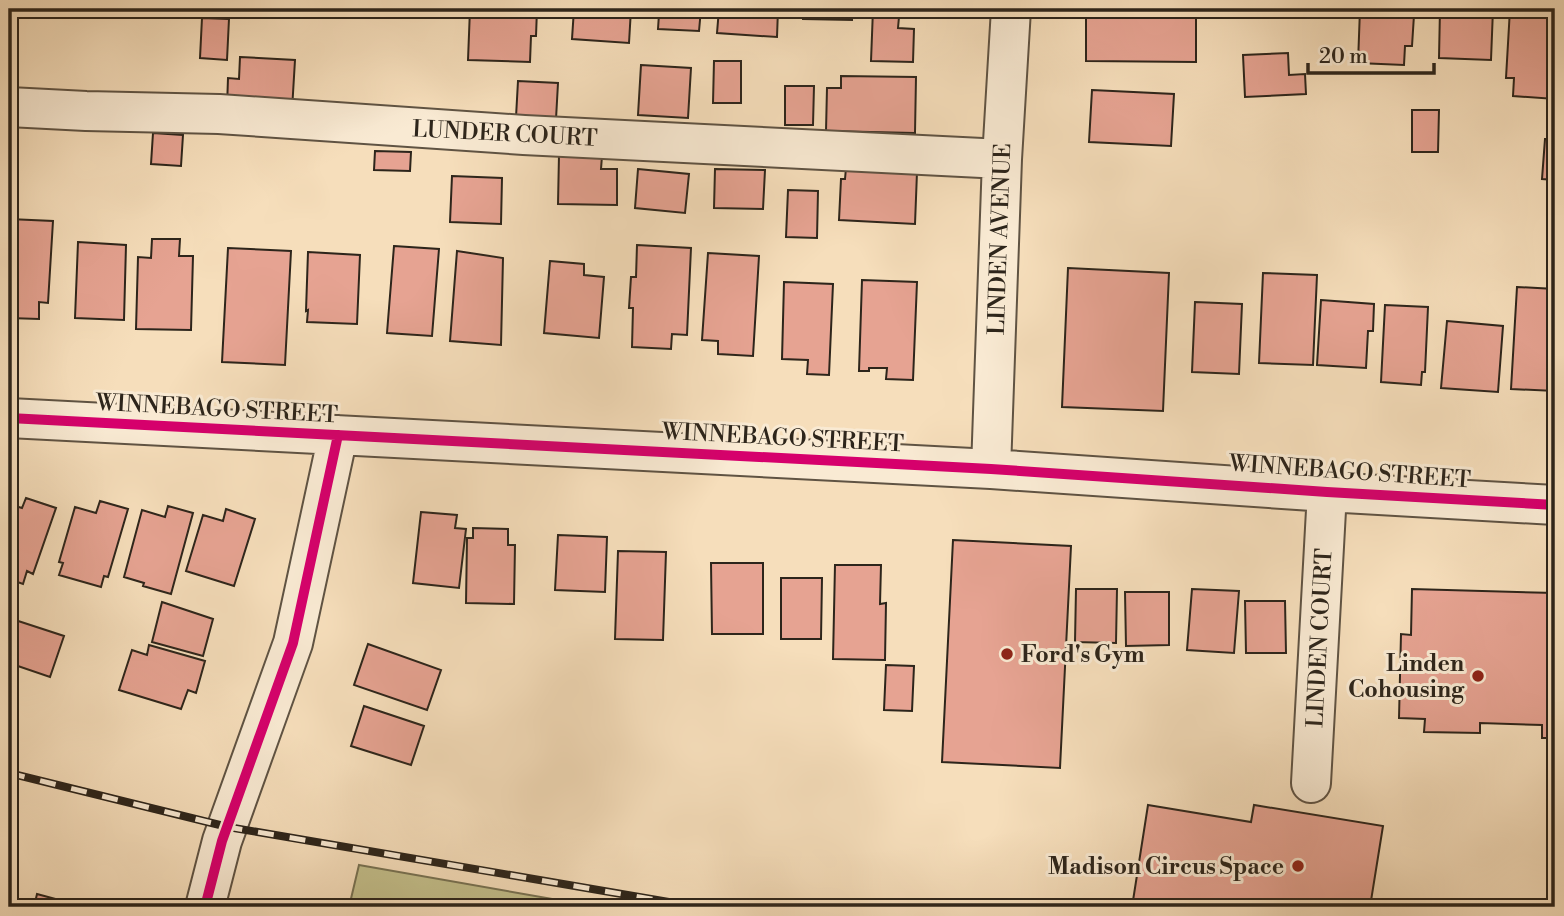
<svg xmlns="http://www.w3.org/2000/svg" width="1564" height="916" font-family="'Libre Bodoni',serif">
<rect width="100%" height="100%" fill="#f6debb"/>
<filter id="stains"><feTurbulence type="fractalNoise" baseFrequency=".00286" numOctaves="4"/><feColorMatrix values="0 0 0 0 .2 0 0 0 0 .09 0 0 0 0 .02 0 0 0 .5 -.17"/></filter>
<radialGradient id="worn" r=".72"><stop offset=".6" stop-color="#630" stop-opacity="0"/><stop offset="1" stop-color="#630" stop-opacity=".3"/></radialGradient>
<!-- green -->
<path fill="#c3bf8b" stroke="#787253" stroke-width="2" d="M 359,865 L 598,907 L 349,907 Z"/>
<!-- building -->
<path fill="#e6a392" stroke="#2d251b" stroke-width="2" d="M 470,9 L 537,9 L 536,36 L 531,36 L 530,62 L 468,60 Z
M 574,9 L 631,9 L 629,43 L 572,39 Z
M 646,9 L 701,9 L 699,31 L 658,29 L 659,14 L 646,13 Z
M 719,9 L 778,9 L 777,37 L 717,33 Z
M 803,9 L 852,9 L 852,20 L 803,19 Z
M 873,9 L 925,9 L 924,18 L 899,17 L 898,28 L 914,29 L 913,62 L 871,61 Z
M 1360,9 L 1408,9 L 1408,15 L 1414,15 L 1412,46 L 1405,46 L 1404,65 L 1358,63 Z
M 1440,9 L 1493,9 L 1491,60 L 1439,58 Z
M 1510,9 L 1555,9 L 1555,99 L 1513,96 L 1514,78 L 1506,78 Z
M 1086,15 L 1196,16 L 1196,62 L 1086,61 Z
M 202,18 L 229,19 L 227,60 L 200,58 Z
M 1288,53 L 1289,75 L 1305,74 L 1306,94 L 1245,97 L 1243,55 Z
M 240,57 L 295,60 L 292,110 L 227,107 L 228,78 L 239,79 Z
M 714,61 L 741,61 L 741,103 L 713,103 Z
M 641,65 L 691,68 L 688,118 L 638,115 Z
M 841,76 L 916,77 L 915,133 L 826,131 L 827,88 L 841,88 Z
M 518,81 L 558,83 L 556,119 L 516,117 Z
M 785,86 L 814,86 L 813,125 L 785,125 Z
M 1092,90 L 1174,94 L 1171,146 L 1089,142 Z
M 1412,110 L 1439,110 L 1438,152 L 1412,152 Z
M 153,133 L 183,135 L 181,166 L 151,164 Z
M 1545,139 L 1555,139 L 1555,180 L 1542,179 Z
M 375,151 L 411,152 L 410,171 L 374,170 Z
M 559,155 L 602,156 L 601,169 L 617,169 L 617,205 L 558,204 Z
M 846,168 L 917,172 L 915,224 L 839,220 L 841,179 L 845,179 Z
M 638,169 L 689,174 L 685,213 L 635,208 Z
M 715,169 L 765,170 L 763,209 L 714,208 Z
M 452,176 L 502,178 L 501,224 L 450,222 Z
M 788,190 L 818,191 L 817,238 L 786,237 Z
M 9,219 L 53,221 L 48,303 L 39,302 L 39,319 L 9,318 Z
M 152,239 L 180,239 L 179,256 L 193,256 L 191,330 L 136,329 L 138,257 L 151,258 Z
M 78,242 L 126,245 L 124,320 L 75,318 Z
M 637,245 L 691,248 L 687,335 L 672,334 L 671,349 L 632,347 L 633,308 L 629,308 L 631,277 L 636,277 Z
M 394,246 L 439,249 L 432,336 L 387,333 Z
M 228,248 L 291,251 L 285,365 L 222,362 Z
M 457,251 L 503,258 L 501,345 L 450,341 Z
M 308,252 L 360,255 L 357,324 L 307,322 L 308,310 L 306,311 Z
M 708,253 L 759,256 L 753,356 L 718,354 L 718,341 L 702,340 Z
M 550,261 L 584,264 L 584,275 L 604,277 L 599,338 L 544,333 Z
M 1068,268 L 1169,273 L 1163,411 L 1062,407 Z
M 1263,273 L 1317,275 L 1313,365 L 1259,363 Z
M 862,280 L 917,282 L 913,380 L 886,379 L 887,368 L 869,368 L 869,371 L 859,371 Z
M 784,282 L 833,284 L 829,375 L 807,374 L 808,360 L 782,359 Z
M 1517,287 L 1555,289 L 1555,391 L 1511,389 Z
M 1321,300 L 1374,304 L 1373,331 L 1368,331 L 1366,368 L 1317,365 Z
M 1195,302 L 1242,304 L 1239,374 L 1192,372 Z
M 1385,305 L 1428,307 L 1425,372 L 1422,372 L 1421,385 L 1381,382 Z
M 1447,321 L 1503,326 L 1498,392 L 1441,388 Z
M 26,498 L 56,508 L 33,574 L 27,571 L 23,584 L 9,579 L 9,504 L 22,508 Z
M 100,501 L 128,509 L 108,577 L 104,576 L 101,587 L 59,575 L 63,563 L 59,562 L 75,507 L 96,513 Z
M 168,506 L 193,513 L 171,594 L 143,586 L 144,583 L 124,577 L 142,510 L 165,517 Z
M 226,509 L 255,519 L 234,586 L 186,571 L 203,515 L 223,521 Z
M 421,512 L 457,515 L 455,528 L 466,529 L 459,588 L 413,583 Z
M 473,528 L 508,529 L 508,545 L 515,545 L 514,604 L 466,603 L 467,538 L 473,538 Z
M 558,535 L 607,537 L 605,592 L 555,590 Z
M 953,540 L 1071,546 L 1060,768 L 942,762 Z
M 618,551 L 666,552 L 663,640 L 615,639 Z
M 711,563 L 763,563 L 763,634 L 712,634 Z
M 835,565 L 881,565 L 880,604 L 886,603 L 885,660 L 833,659 Z
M 781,578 L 822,578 L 821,639 L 781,639 Z
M 1076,589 L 1117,589 L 1116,643 L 1075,642 Z
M 1192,589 L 1239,591 L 1234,653 L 1187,650 Z
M 1412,589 L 1555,593 L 1555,738 L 1542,738 L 1542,725 L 1480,723 L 1480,733 L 1424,732 L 1425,719 L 1399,718 L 1401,634 L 1411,635 Z
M 1125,592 L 1169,592 L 1169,645 L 1126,646 Z
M 1245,601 L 1285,601 L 1286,653 L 1246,653 Z
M 162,602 L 213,619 L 203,656 L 152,642 Z
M 9,618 L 64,636 L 50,677 L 9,663 Z
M 368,644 L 441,670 L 427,710 L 354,685 Z
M 149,645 L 205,661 L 196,693 L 188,690 L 181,709 L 119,690 L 132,650 L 147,655 Z
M 886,665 L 914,666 L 912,711 L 884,710 Z
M 364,706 L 424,726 L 411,765 L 351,746 Z
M 1148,805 L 1251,822 L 1254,805 L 1383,826 L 1370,907 L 1132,907 Z
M 37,894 L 85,907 L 34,907 Z"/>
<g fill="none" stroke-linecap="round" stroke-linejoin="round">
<!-- minor casing -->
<g stroke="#5f5343" stroke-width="42">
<path id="minor" d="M 9,107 L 86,111 L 219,114 L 524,135 L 1002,159
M 9,418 L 991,469 L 1327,492 L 1555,505
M 991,469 L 1002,159 L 1011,9
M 1311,783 L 1327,492
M 205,907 L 222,841 L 293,643 L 338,435"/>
</g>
<!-- minor -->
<use href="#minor" stroke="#f9ead3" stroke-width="38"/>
<!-- rail casing -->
<g stroke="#2d251b" stroke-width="8">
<path id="rail" d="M 9,773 L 228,827 L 698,907"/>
</g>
<!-- rail -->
<use href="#rail" stroke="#f9ead3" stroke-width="5" stroke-dasharray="16" stroke-linecap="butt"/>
<!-- cycleway casing -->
<g stroke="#f9ead3" stroke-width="15">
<path id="cycleway" d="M 9,418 L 991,469 L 1327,492 L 1555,505
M 205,907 L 222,841 L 293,643 L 338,435"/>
</g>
<!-- cycleway -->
<use href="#cycleway" stroke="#d6006c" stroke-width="10"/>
</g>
<!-- markers -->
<g fill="#8f2418" stroke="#f9ead3" stroke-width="2.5">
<circle cx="1007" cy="654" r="7"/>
<circle cx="1478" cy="676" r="7"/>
<circle cx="1298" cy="866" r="7"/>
</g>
<g text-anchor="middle" stroke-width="6" stroke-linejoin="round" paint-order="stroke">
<!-- street labels -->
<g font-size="23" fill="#2d251b" stroke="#f9ead3">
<text transform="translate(505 133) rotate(3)" y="8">LUNDER COURT</text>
<text transform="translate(999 239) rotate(-88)" y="8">LINDEN AVENUE</text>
<text transform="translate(217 408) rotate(3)" y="8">WINNEBAGO STREET</text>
<text transform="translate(783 437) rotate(3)" y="8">WINNEBAGO STREET</text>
<text transform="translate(1350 471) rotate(4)" y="8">WINNEBAGO STREET</text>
<text transform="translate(1319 638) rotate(-87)" y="8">LINDEN COURT</text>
</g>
<!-- poi labels -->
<g font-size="23" font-weight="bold" fill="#2d251b" stroke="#f9ead3" text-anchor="end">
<text x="1021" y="662" text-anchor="start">Ford's Gym</text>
<text x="1464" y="671">Linden<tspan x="1464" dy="26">Cohousing</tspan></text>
<text x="1284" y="874">Madison Circus Space</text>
</g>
</g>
<!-- margin -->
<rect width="1564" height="916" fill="none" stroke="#f6debb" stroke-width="35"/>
<rect x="10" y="10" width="1543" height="895" fill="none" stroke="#2d251b" stroke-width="3.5"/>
<rect x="18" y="18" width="1529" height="881" fill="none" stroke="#2d251b" stroke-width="2"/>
<!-- scale -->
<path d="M1308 63v10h126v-10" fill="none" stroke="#2d251b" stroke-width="3.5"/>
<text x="1319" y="63" font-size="21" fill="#2d251b" stroke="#f9ead3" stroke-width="5" paint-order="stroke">20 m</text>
<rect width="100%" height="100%" filter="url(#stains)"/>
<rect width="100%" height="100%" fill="url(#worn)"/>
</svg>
